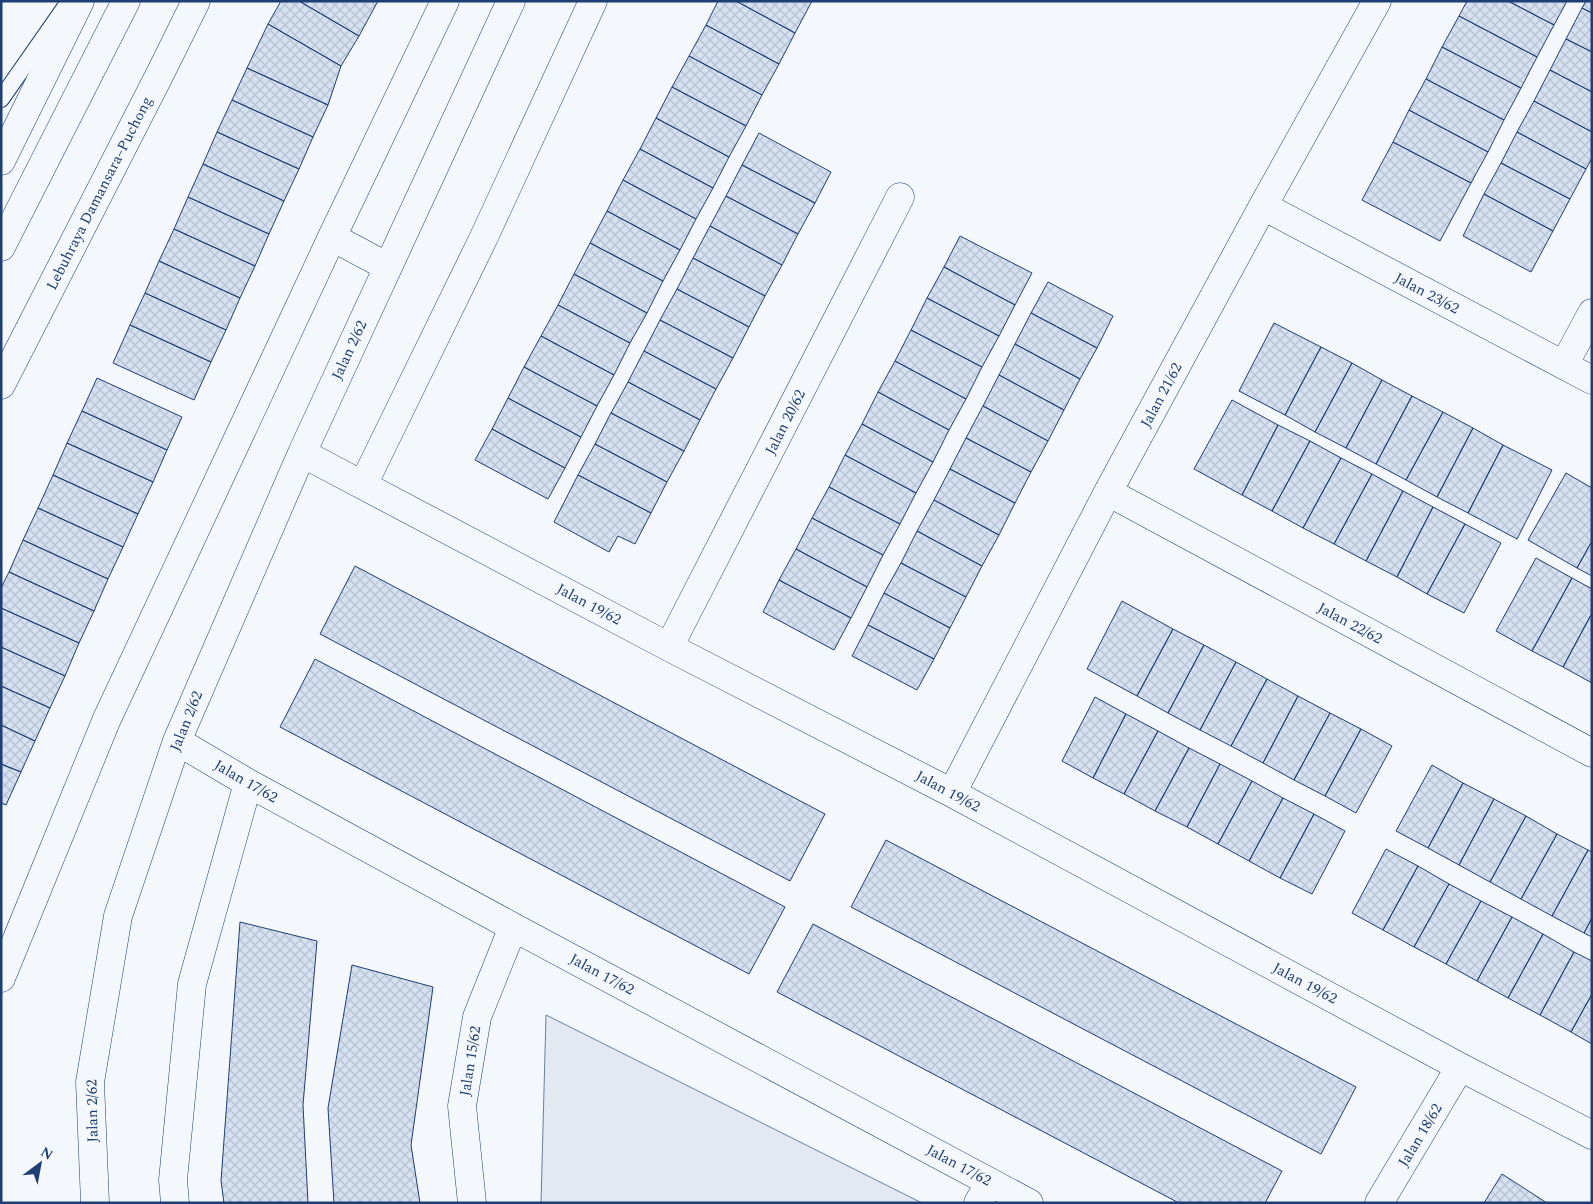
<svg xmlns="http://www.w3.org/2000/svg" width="1593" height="1204" font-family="Spectral,serif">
<defs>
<pattern id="building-cross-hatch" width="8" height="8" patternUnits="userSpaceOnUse" patternTransform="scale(1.25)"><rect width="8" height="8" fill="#d5e0f0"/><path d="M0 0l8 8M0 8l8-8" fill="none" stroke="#b6c1d1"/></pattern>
</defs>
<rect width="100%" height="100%" fill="#f4f7fb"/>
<!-- garden -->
<path fill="#e3e9f0" stroke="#687fa3" d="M 546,1015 L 922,1203 L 541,1203 Z"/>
<!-- building -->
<path fill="url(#building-cross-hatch)" stroke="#1d3f73" d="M 281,1 L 299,1 L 359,36 L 341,66 L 268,24 Z
M 299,1 L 378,1 L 359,36 Z
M 718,1 L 736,1 L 795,33 L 779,64 L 706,25 Z
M 736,1 L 812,1 L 795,33 Z
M 1467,1 L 1508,1 L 1554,25 L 1537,57 L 1459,16 Z
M 1508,1 L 1567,1 L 1554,25 Z
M 1586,1 L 1592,1 L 1592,13 L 1582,8 Z
M 1582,8 L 1592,13 L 1592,52 L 1566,39 Z
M 1459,16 L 1537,57 L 1521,88 L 1442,47 Z
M 268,24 L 341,66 L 328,105 L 247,68 Z
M 706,25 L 779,64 L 762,95 L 689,56 Z
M 1566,39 L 1592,52 L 1592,92 L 1550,70 Z
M 1442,47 L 1521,88 L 1504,120 L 1426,79 Z
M 689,56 L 762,95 L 746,126 L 672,87 Z
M 247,68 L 328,105 L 313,137 L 232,100 Z
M 1550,70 L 1592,92 L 1592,132 L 1534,101 Z
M 1426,79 L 1504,120 L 1488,152 L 1409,110 Z
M 672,87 L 746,126 L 729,157 L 656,118 Z
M 232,100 L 313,137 L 299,169 L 217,132 Z
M 1534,101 L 1592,132 L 1592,158 L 1586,169 L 1517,132 Z
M 1409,110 L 1488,152 L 1471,183 L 1393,142 Z
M 656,118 L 729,157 L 713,188 L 640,149 Z
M 217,132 L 299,169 L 284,201 L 203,164 Z
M 1517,132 L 1586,169 L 1570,199 L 1501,163 Z
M 759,133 L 831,172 L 815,203 L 742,165 Z
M 1393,142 L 1471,183 L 1440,241 L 1362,200 Z
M 640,149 L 713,188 L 696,219 L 623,180 Z
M 1501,163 L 1570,199 L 1553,231 L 1484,194 Z
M 203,164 L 284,201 L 269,234 L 188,197 Z
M 742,165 L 815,203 L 798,234 L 726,196 Z
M 623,180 L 696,219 L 680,250 L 607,211 Z
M 1484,194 L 1553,231 L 1531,272 L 1463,236 Z
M 726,196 L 798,234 L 782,265 L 710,226 Z
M 188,197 L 269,234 L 255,266 L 174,229 Z
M 607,211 L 680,250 L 663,281 L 590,243 Z
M 710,226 L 782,265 L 765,296 L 693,258 Z
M 174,229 L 255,266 L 240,298 L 159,261 Z
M 960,236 L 1032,273 L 1015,305 L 944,267 Z
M 590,243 L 663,281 L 647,313 L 574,274 Z
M 693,258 L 765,296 L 749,327 L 677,289 Z
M 159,261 L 240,298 L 226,330 L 145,293 Z
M 944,267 L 1015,305 L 999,336 L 927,298 Z
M 574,274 L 647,313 L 630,343 L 558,305 Z
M 1048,282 L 1113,316 L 1097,348 L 1031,313 Z
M 677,289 L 749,327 L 733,358 L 660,320 Z
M 145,293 L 226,330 L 211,362 L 130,325 Z
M 927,298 L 999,336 L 982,367 L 911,330 Z
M 558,305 L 630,343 L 614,375 L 541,336 Z
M 1031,313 L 1097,348 L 1080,379 L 1015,344 Z
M 660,320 L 733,358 L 716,389 L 644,351 Z
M 1274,323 L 1321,347 L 1285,415 L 1239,391 Z
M 130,325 L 211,362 L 194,400 L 113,363 Z
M 911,330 L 982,367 L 966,399 L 895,361 Z
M 541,336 L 614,375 L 597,406 L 524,367 Z
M 1015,344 L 1080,379 L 1064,410 L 999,375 Z
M 1321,347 L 1352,363 L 1315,432 L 1285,415 Z
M 644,351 L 716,389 L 700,420 L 628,382 Z
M 895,361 L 966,399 L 949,430 L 878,392 Z
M 1352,363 L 1382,380 L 1346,448 L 1315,432 Z
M 524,367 L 597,406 L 581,437 L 508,398 Z
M 999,375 L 1064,410 L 1048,441 L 983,406 Z
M 97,378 L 182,417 L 167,450 L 82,411 Z
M 1382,380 L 1412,396 L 1376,464 L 1346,448 Z
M 628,382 L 700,420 L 684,451 L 611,413 Z
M 878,392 L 949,430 L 933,462 L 862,424 Z
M 1412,396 L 1443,412 L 1406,480 L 1376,464 Z
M 508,398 L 581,437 L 565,468 L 492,429 Z
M 1232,400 L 1278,425 L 1242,495 L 1194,469 Z
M 983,406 L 1048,441 L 1031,472 L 966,438 Z
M 82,411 L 167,450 L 153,482 L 67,443 Z
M 1443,412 L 1473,428 L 1437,497 L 1406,480 Z
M 611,413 L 684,451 L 667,482 L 595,444 Z
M 862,424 L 933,462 L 916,493 L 845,455 Z
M 1278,425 L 1310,441 L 1272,511 L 1242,495 Z
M 1473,428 L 1503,445 L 1468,513 L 1437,497 Z
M 492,429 L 565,468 L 548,499 L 475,460 Z
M 966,438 L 1031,472 L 1015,503 L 950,469 Z
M 1310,441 L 1341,458 L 1303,528 L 1272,511 Z
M 67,443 L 153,482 L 138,514 L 53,475 Z
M 595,444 L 667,482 L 651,513 L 578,475 Z
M 1503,445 L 1552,470 L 1517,539 L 1468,513 Z
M 845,455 L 916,493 L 900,524 L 829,487 Z
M 1341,458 L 1372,474 L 1334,544 L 1303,528 Z
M 950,469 L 1015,503 L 999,535 L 934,500 Z
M 1566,473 L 1592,488 L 1592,541 L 1577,568 L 1528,540 Z
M 1372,474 L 1403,491 L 1366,561 L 1334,544 Z
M 53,475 L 138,514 L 123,547 L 38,508 Z
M 578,475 L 651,513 L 635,544 L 618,536 L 609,552 L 554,522 Z
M 829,487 L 900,524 L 883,555 L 812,518 Z
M 1403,491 L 1433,507 L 1397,577 L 1366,561 Z
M 934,500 L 999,535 L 982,566 L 917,531 Z
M 1433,507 L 1465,524 L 1427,594 L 1397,577 Z
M 38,508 L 123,547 L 108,579 L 23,540 Z
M 812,518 L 883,555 L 867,587 L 796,549 Z
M 1465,524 L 1501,543 L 1464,613 L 1427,594 Z
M 917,531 L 982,566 L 966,597 L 901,563 Z
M 23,540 L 108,579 L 94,611 L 9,572 Z
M 1592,541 L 1592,576 L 1577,568 Z
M 796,549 L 867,587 L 851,618 L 779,580 Z
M 1536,558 L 1572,578 L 1532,651 L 1496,631 Z
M 901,563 L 966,597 L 950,628 L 884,593 Z
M 355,566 L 825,814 L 790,881 L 320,634 Z
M 9,572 L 94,611 L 79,643 L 1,608 L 1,588 Z
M 1572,578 L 1592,589 L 1592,613 L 1563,667 L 1532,651 Z
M 779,580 L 851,618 L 834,650 L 763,612 Z
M 884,593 L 950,628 L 934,659 L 868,625 Z
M 1122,601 L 1173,629 L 1137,696 L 1087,669 Z
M 1,608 L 79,643 L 65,676 L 1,647 Z
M 1592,613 L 1592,683 L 1563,667 Z
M 868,625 L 934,659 L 917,690 L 852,656 Z
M 1173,629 L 1204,645 L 1168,713 L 1137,696 Z
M 1204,645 L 1236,662 L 1200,730 L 1168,713 Z
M 1,647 L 65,676 L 50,708 L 1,686 Z
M 315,659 L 785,907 L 749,974 L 280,727 Z
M 1236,662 L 1267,679 L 1231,746 L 1200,730 Z
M 1267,679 L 1298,696 L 1263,763 L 1231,746 Z
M 1,686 L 50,708 L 35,741 L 1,725 Z
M 1298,696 L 1330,713 L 1294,780 L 1263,763 Z
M 1095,697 L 1126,714 L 1093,778 L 1062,761 Z
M 1330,713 L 1361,729 L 1325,796 L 1294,780 Z
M 1126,714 L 1158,731 L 1124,794 L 1093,778 Z
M 1,725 L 35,741 L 21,772 L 1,764 Z
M 1361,729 L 1392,746 L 1356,813 L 1325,796 Z
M 1158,731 L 1189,748 L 1155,811 L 1124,794 Z
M 1189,748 L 1220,764 L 1187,827 L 1155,811 Z
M 1,764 L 21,772 L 6,805 L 1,803 Z
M 1220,764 L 1252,781 L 1218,844 L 1187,827 Z
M 1432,765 L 1463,783 L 1428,848 L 1396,831 Z
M 1252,781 L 1283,798 L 1249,861 L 1218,844 Z
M 1463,783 L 1494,799 L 1459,865 L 1428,848 Z
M 1283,798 L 1314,814 L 1280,878 L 1249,861 Z
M 1494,799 L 1526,816 L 1490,882 L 1459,865 Z
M 1314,814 L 1345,831 L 1312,894 L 1280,878 Z
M 1526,816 L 1557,834 L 1521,899 L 1490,882 Z
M 1557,834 L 1588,850 L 1552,916 L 1521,899 Z
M 886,840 L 1356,1087 L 1321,1154 L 851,907 Z
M 1386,849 L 1418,866 L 1383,930 L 1352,913 Z
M 1588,850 L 1592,852 L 1592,918 L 1584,933 L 1552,916 Z
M 1418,866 L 1449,884 L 1414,947 L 1383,930 Z
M 1449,884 L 1481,901 L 1446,964 L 1414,947 Z
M 1481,901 L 1512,917 L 1477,981 L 1446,964 Z
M 1512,917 L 1543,934 L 1508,998 L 1477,981 Z
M 1592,918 L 1592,937 L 1584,933 Z
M 240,922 L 317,941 L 303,1105 L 308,1203 L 224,1203 L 221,1181 Z
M 813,924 L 1282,1171 L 1265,1203 L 1179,1203 L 777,992 Z
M 1543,934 L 1574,952 L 1540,1015 L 1508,998 Z
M 1574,952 L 1592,961 L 1592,994 L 1571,1032 L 1540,1015 Z
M 352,965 L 433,987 L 411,1145 L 420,1203 L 334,1203 L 328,1108 Z
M 1592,994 L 1592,1044 L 1571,1032 Z
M 1502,1174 L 1547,1203 L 1484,1203 Z"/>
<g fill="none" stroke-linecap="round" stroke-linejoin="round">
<!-- service casing -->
<g stroke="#1d3f73" stroke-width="18">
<path id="service" d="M 1,99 L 66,6"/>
</g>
<!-- minor casing -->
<g stroke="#1d3f73" stroke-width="29">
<path id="minor" d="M 1263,206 L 1592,380
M 332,237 L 388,267
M 1564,365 L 1592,313
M 302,453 L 669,647 L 952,793 L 1460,1067 L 1592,1135
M 363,485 L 484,237 L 593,1
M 1108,492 L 1592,753
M 669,647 L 900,197
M 177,741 L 248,783 L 513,927 L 1029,1203
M 952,793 L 1108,492 L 1263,206 L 1377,1
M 1,978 L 106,721 L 332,237 L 445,1
M 95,1203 L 90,1082 L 118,916 L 177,741 L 302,453 L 511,1
M 175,1203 L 173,1180 L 192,984 L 248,783
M 472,1203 L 462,1106 L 477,1017 L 513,927
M 978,1203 L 990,1182
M 1379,1203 L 1460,1067"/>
</g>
<!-- secondary casing -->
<g stroke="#1d3f73" stroke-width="29">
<path id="secondary" d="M 1,161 L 80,1"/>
</g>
<!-- motorway casing -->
<g stroke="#1d3f73" stroke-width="29">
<path id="motorway" d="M 1,247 L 126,1
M 1,385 L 161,72 L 196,1"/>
</g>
<!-- service -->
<use href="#service" stroke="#f4f7fb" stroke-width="16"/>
<!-- minor -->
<use href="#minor" stroke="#f4f7fb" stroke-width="28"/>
<!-- secondary -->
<use href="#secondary" stroke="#f4f7fb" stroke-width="28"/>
<!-- motorway -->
<use href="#motorway" stroke="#f4f7fb" stroke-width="28"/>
</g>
<g text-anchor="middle" stroke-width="4" stroke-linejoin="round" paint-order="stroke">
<!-- street labels -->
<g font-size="15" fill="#1d3f73" stroke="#f4f7fb">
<text transform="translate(99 193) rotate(-63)" y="5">Lebuhraya Damansara–Puchong</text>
<text transform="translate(1427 293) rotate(28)" y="5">Jalan 23/62</text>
<text transform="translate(349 350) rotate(-65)" y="5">Jalan 2/62</text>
<text transform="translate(1161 395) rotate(-62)" y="5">Jalan 21/62</text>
<text transform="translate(785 422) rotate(-63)" y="5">Jalan 20/62</text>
<text transform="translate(589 604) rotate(28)" y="5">Jalan 19/62</text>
<text transform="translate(1350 623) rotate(28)" y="5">Jalan 22/62</text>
<text transform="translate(186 721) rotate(-68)" y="5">Jalan 2/62</text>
<text transform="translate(246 781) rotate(30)" y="5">Jalan 17/62</text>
<text transform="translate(948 791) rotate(28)" y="5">Jalan 19/62</text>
<text transform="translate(602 974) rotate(28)" y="5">Jalan 17/62</text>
<text transform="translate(1305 983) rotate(28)" y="5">Jalan 19/62</text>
<text transform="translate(470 1061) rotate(-81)" y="5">Jalan 15/62</text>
<text transform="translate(92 1111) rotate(-91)" y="5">Jalan 2/62</text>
<text transform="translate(1420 1135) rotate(-59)" y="5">Jalan 18/62</text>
<text transform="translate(959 1165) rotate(28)" y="5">Jalan 17/62</text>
</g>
</g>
<!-- border -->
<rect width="1593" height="1204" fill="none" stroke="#1d3f73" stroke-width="5"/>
<!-- north arrow -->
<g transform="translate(40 1164) rotate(32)" stroke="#f4f7fb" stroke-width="4" paint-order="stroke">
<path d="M0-4L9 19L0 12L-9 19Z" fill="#1d3f73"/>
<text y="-8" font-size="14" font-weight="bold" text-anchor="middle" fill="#1d3f73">N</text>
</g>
</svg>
